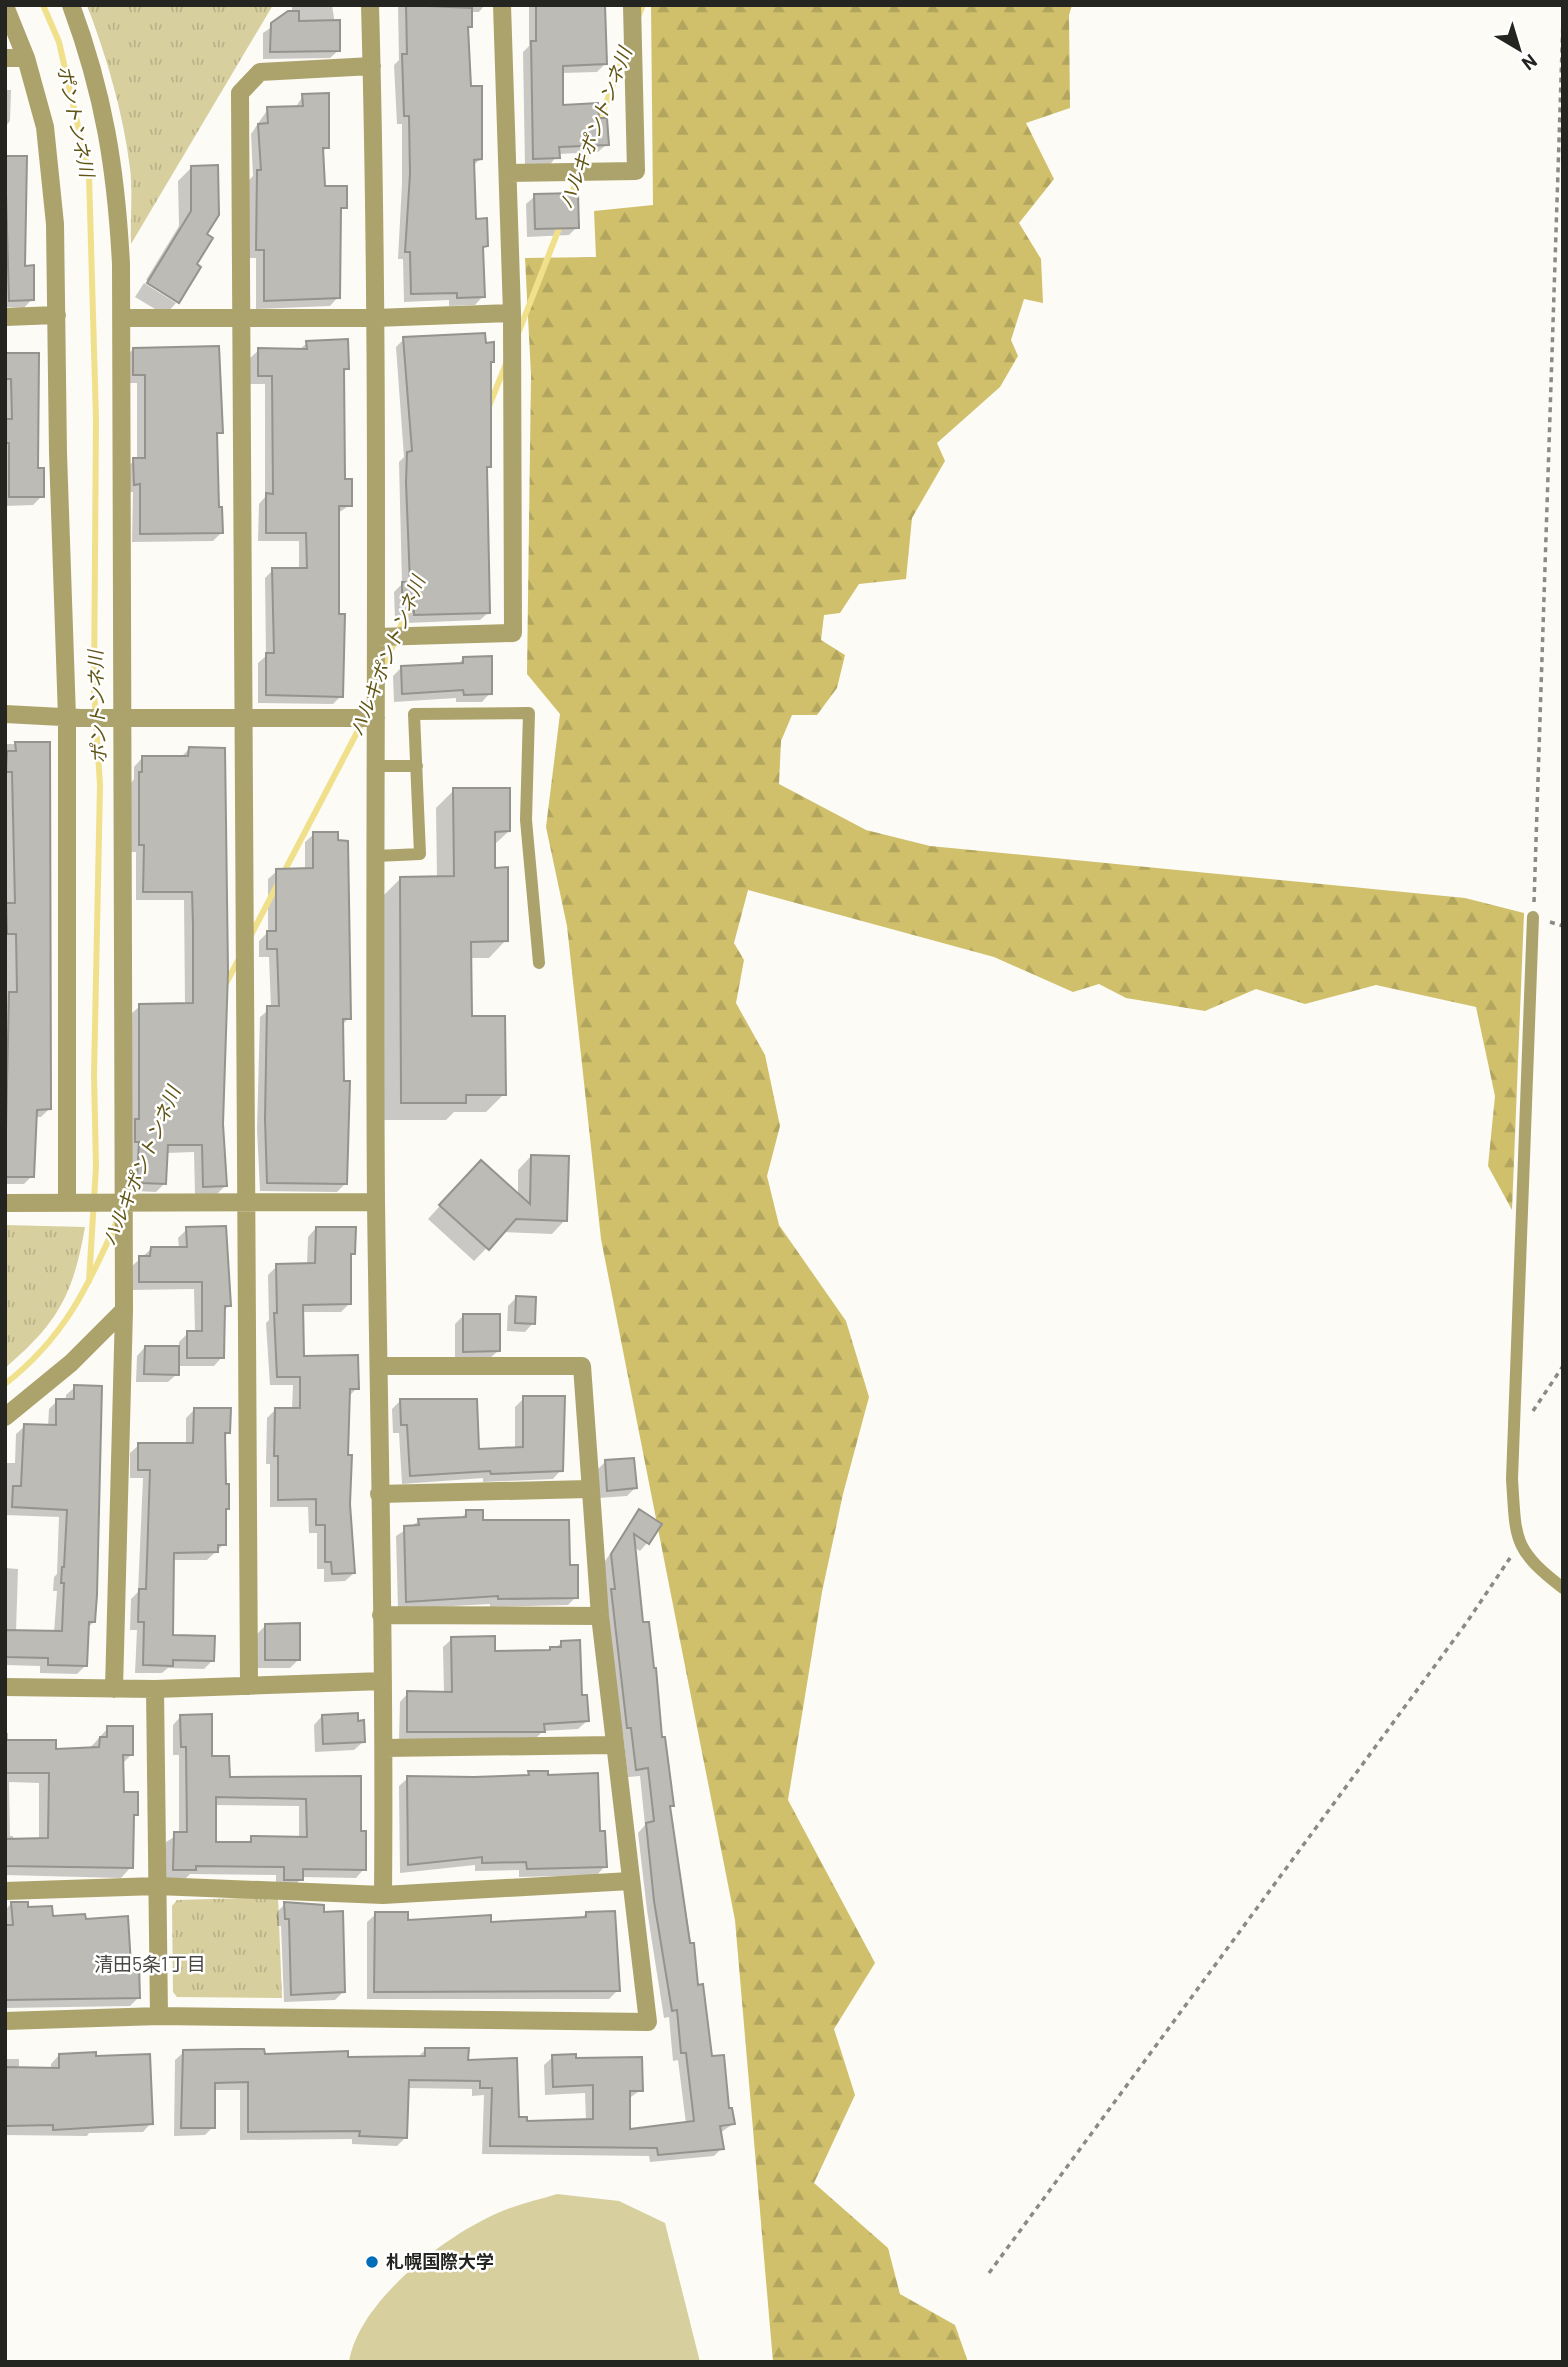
<svg xmlns="http://www.w3.org/2000/svg" width="1568" height="2367" font-family="Barlow,'Noto Sans JP',sans-serif">
<defs>
<pattern id="forest-firs" width="22" height="20" patternUnits="userSpaceOnUse" patternTransform="scale(1.75)"><rect width="22" height="20" fill="#d0c06c"/><path d="M5 1l3.5 6h-7zM16 11l3.5 6h-7z" fill="#b2a55d"/></pattern>
<pattern id="park-tufts" width="24" height="20" patternUnits="userSpaceOnUse" patternTransform="scale(1.75)"><rect width="24" height="20" fill="#d8cf9f"/><path d="M3 7l-1-3M5 7V3M7 7l1-3M15 17l-1-3M17 17v-4M19 17l1-3" fill="none" stroke="#b9b289"/></pattern>
</defs>
<rect width="100%" height="100%" fill="#fcfbf5"/>
<!-- forest -->
<path fill="url(#forest-firs)" d="M 651,5 L 1072,5 L 1069,15 L 1070,108 L 1026,123 L 1054,179 L 1019,223 L 1041,259 L 1043,303 L 1024,299 L 1011,340 L 1018,356 L 1000,387 L 937,443 L 945,461 L 912,518 L 906,579 L 859,584 L 840,613 L 824,615 L 821,640 L 845,655 L 837,688 L 817,715 L 792,715 L 781,741 L 779,784 L 866,830 L 930,846 L 1465,898 L 1524,913 L 1512,1210 L 1488,1166 L 1495,1096 L 1476,1007 L 1376,985 L 1305,1004 L 1256,989 L 1205,1011 L 1126,998 L 1099,984 L 1073,992 L 994,957 L 748,890 L 734,943 L 744,960 L 736,1003 L 765,1055 L 780,1126 L 767,1176 L 779,1225 L 846,1321 L 869,1397 L 843,1494 L 822,1592 L 788,1800 L 875,1963 L 834,2029 L 855,2095 L 814,2183 L 888,2248 L 900,2294 L 955,2325 L 968,2362 L 773,2362 L 735,1920 L 601,1239 L 567,926 L 546,827 L 560,714 L 527,674 L 531,375 L 525,258 L 596,257 L 594,211 L 653,205 Z"/>
<!-- park -->
<path fill="url(#park-tufts)" d="M 87,5 L 273,5 L 131,244 C 130,219 133,192 130,168 C 123,112 107,58 87,5 Z
M 5,1225 L 85,1227 C 73,1295 58,1323 5,1368 Z
M 278,1897 L 282,1998 L 177,1997 L 173,1992 L 172,1906 L 177,1900 Z"/>
<!-- garden -->
<path fill="#d8cf9f" d="M 557,2194 L 619,2201 L 665,2223 L 700,2362 L 349,2362 C 359,2300 446,2235 500,2212 C 518,2204 538,2200 557,2194 Z"/>
<!-- shadow -->
<path fill="#0003" fill-rule="evenodd" d="M 292,5 L 332,5 L 339,50 L 330,58 L 263,59 L 263,33 L 292,13 Z
M 398,5 L 485,5 L 479,12 L 470,12 L 470,27 L 467,30 L 469,88 L 481,158 L 472,167 L 474,220 L 486,246 L 481,250 L 483,296 L 475,305 L 449,306 L 449,300 L 404,302 L 403,259 L 398,259 L 402,183 L 402,124 L 397,124 L 394,65 L 399,60 Z
M 529,5 L 605,5 L 606,63 L 597,72 L 561,73 L 562,106 L 597,120 L 607,144 L 598,152 L 558,154 L 549,166 L 525,166 L 523,52 L 529,46 Z
M 5,90 L 11,90 L 10,121 L 5,127 Z
M 303,96 L 327,147 L 322,153 L 323,187 L 345,207 L 339,212 L 338,297 L 330,306 L 256,309 L 256,258 L 248,258 L 249,180 L 253,176 L 251,134 L 268,109 L 295,108 Z
M 5,158 L 23,267 L 32,299 L 24,308 L 5,307 Z
M 192,167 L 205,234 L 177,302 L 177,299 L 146,280 L 179,226 L 178,181 Z
M 535,196 L 577,227 L 569,235 L 527,237 L 526,204 Z
M 144,283 L 176,303 L 165,315 L 135,297 Z
M 404,339 L 484,344 L 493,361 L 489,364 L 489,466 L 485,470 L 489,612 L 480,620 L 406,623 L 406,619 L 395,619 L 394,592 L 402,584 L 399,462 L 404,457 L 396,347 Z
M 307,343 L 348,368 L 343,373 L 343,481 L 350,505 L 338,513 L 341,696 L 333,704 L 258,703 L 258,663 L 266,656 L 265,578 L 273,570 L 299,569 L 299,541 L 258,541 L 259,504 L 265,497 L 265,384 L 250,384 L 250,358 L 259,350 L 299,350 Z
M 133,349 L 221,432 L 215,437 L 217,509 L 221,533 L 213,541 L 132,542 L 133,492 L 126,492 L 125,468 L 137,459 L 137,383 L 125,383 L 125,358 Z
M 5,355 L 42,496 L 33,505 L 5,506 Z
M 464,658 L 490,693 L 482,702 L 456,702 L 456,698 L 394,702 L 393,676 L 401,668 L 457,665 Z
M 5,744 L 48,744 L 50,1108 L 41,1117 L 35,1117 L 32,1176 L 24,1184 L 5,1184 Z
M 189,749 L 226,1185 L 217,1194 L 195,1194 L 194,1152 L 166,1153 L 164,1184 L 156,1192 L 135,1191 L 135,1185 L 129,1185 L 131,1014 L 140,1006 L 185,1005 L 184,900 L 136,900 L 136,852 L 131,852 L 131,783 L 134,779 L 134,767 L 142,758 L 180,758 Z
M 454,790 L 509,831 L 493,846 L 493,869 L 506,940 L 489,958 L 470,958 L 470,1018 L 504,1094 L 486,1112 L 454,1112 L 446,1120 L 384,1120 L 383,896 L 401,878 L 437,878 L 436,808 Z
M 314,834 L 349,1018 L 341,1026 L 345,1184 L 337,1192 L 260,1191 L 257,1129 L 260,1017 L 271,1008 L 269,957 L 259,957 L 259,941 L 268,932 L 268,879 L 277,871 L 305,870 L 305,842 Z
M 531,1156 L 565,1220 L 552,1234 L 502,1232 L 474,1261 L 428,1219 L 468,1175 L 518,1196 L 518,1170 Z
M 316,1228 L 353,1253 L 350,1257 L 349,1304 L 341,1312 L 301,1312 L 302,1358 L 357,1388 L 348,1397 L 347,1457 L 354,1573 L 345,1581 L 324,1582 L 324,1569 L 317,1569 L 317,1533 L 309,1533 L 308,1507 L 270,1507 L 270,1464 L 266,1464 L 267,1418 L 276,1409 L 292,1409 L 293,1385 L 270,1385 L 266,1323 L 269,1320 L 268,1275 L 277,1266 L 307,1265 L 308,1237 Z
M 187,1229 L 229,1306 L 223,1311 L 222,1357 L 214,1366 L 177,1366 L 177,1374 L 168,1382 L 136,1382 L 137,1356 L 145,1347 L 179,1348 L 179,1342 L 188,1333 L 195,1333 L 194,1289 L 131,1290 L 131,1267 L 151,1249 L 179,1249 L 178,1238 Z
M 516,1298 L 533,1323 L 525,1332 L 507,1331 L 508,1306 Z
M 463,1316 L 498,1351 L 489,1359 L 455,1359 L 455,1324 Z
M 75,1387 L 94,1622 L 87,1628 L 86,1665 L 77,1674 L 40,1673 L 40,1666 L 5,1665 L 5,1568 L 18,1569 L 16,1632 L 54,1633 L 57,1591 L 53,1591 L 54,1577 L 57,1574 L 59,1517 L 5,1515 L 5,1463 L 15,1463 L 16,1434 L 25,1426 L 48,1426 L 49,1409 L 57,1401 L 66,1401 L 66,1395 Z
M 524,1398 L 561,1470 L 553,1479 L 483,1482 L 483,1478 L 402,1484 L 399,1433 L 393,1433 L 392,1409 L 400,1401 L 477,1450 L 515,1449 L 515,1407 Z
M 195,1409 L 228,1433 L 223,1438 L 227,1508 L 224,1511 L 224,1544 L 207,1560 L 172,1560 L 171,1637 L 212,1661 L 204,1669 L 168,1668 L 162,1673 L 135,1673 L 137,1630 L 130,1630 L 131,1599 L 138,1592 L 143,1478 L 130,1478 L 130,1453 L 139,1445 L 186,1445 L 186,1418 Z
M 605,1462 L 635,1488 L 627,1496 L 599,1498 L 597,1470 Z
M 467,1512 L 569,1567 L 576,1597 L 568,1605 L 490,1607 L 490,1604 L 398,1609 L 396,1536 L 419,1521 L 460,1519 Z
M 639,1512 L 648,1542 L 640,1551 L 633,1547 L 642,1624 L 672,1805 L 669,1808 L 710,2058 L 733,2124 L 720,2133 L 722,2148 L 714,2156 L 650,2162 L 649,2156 L 482,2154 L 484,2095 L 472,2096 L 472,2089 L 407,2088 L 406,2137 L 397,2146 L 352,2144 L 352,2139 L 240,2140 L 240,2090 L 213,2090 L 213,2127 L 205,2135 L 174,2136 L 175,2060 L 184,2052 L 346,2059 L 417,2058 L 426,2049 L 467,2061 L 516,2059 L 517,2118 L 525,2123 L 586,2121 L 585,2093 L 545,2095 L 544,2065 L 553,2057 L 575,2060 L 641,2090 L 628,2099 L 629,2131 L 686,2124 L 678,2060 L 673,2061 L 669,2017 L 664,2018 L 647,1910 L 638,1833 L 645,1825 L 640,1776 L 628,1777 L 623,1735 L 619,1736 L 603,1564 Z
M 266,1625 L 299,1659 L 290,1668 L 257,1668 L 257,1634 Z
M 452,1639 L 493,1653 L 547,1652 L 562,1643 L 587,1721 L 578,1729 L 543,1731 L 534,1740 L 399,1740 L 400,1702 L 408,1693 L 444,1693 L 443,1647 Z
M 181,1716 L 228,1779 L 359,1778 L 359,1833 L 364,1869 L 356,1878 L 302,1877 L 293,1888 L 276,1887 L 276,1875 L 190,1874 L 186,1878 L 165,1878 L 166,1842 L 179,1834 L 179,1755 L 173,1755 L 173,1725 ZM 214,1805 L 299,1806 L 299,1839 L 252,1838 L 246,1844 L 215,1843 Z
M 322,1716 L 363,1742 L 354,1750 L 315,1752 L 314,1725 Z
M 108,1728 L 132,1754 L 122,1764 L 122,1794 L 136,1814 L 132,1818 L 131,1867 L 121,1878 L 5,1875 L 5,1733 L 8,1733 L 8,1741 L 54,1750 L 89,1749 ZM 9,1782 L 39,1783 L 39,1840 L 13,1840 L 13,1836 L 10,1836 Z
M 529,1773 L 546,1776 L 598,1833 L 605,1866 L 597,1875 L 519,1877 L 519,1870 L 475,1871 L 475,1865 L 400,1873 L 399,1786 L 408,1778 L 525,1777 Z
M 11,1904 L 51,1918 L 130,1967 L 138,1998 L 130,2006 L 5,2008 L 5,1910 Z
M 285,1904 L 343,1992 L 335,2000 L 284,2002 L 281,1926 L 277,1926 L 277,1912 Z
M 586,1913 L 618,1990 L 609,1999 L 367,1999 L 367,1922 L 376,1914 L 406,1922 L 489,1924 L 581,1919 Z
M 59,2055 L 149,2055 L 151,2123 L 143,2132 L 89,2133 L 87,2136 L 5,2135 L 5,2059 L 19,2059 L 19,2069 L 51,2069 L 51,2064 Z"/>
<g fill="none" stroke-linecap="round" stroke-linejoin="round">
<!-- stream -->
<path stroke="#f0e08b" stroke-width="6" d="M 43,5 L 59,42 L 89,175 L 96,419 L 94,690 L 100,785 L 94,1075 L 96,1167 L 89,1281
M 638,17 L 643,5
M 598,125 L 627,47
M 569,201 L 592,139
M 519,331 L 562,221
M 489,406 L 506,364
M 382,672 L 410,604
M 251,935 L 363,721
M 225,985 L 240,957
M 130,1191 L 139,1169
M 5,1384 C 64,1338 88,1287 117,1221"/>
</g>
<!-- building -->
<path fill="#bcbbb5" stroke="#94938d" stroke-width="2" fill-rule="evenodd" d="M 406,5 L 472,8 L 472,27 L 468,27 L 471,86 L 482,86 L 482,159 L 474,160 L 476,219 L 487,218 L 488,246 L 483,247 L 485,297 L 457,298 L 457,293 L 411,294 L 410,252 L 405,252 L 410,174 L 409,116 L 404,116 L 402,54 L 407,54 Z
M 536,5 L 605,5 L 607,64 L 563,66 L 563,105 L 598,103 L 599,118 L 607,118 L 609,145 L 559,147 L 560,158 L 533,159 L 531,41 L 536,41 Z
M 288,11 L 299,11 L 299,21 L 340,20 L 340,51 L 270,52 L 271,23 Z
M 329,93 L 329,148 L 323,148 L 325,186 L 347,186 L 347,208 L 341,208 L 340,298 L 264,301 L 264,250 L 256,250 L 257,170 L 261,170 L 258,124 L 268,123 L 267,107 L 303,106 L 302,94 Z
M 5,156 L 27,156 L 25,266 L 34,265 L 34,300 L 9,301 Z
M 218,165 L 219,215 L 207,234 L 213,238 L 197,264 L 201,267 L 179,303 L 147,283 L 191,211 L 191,166 Z
M 578,193 L 579,228 L 535,229 L 534,194 Z
M 485,333 L 486,343 L 494,342 L 494,362 L 491,362 L 491,467 L 487,467 L 490,613 L 414,615 L 414,611 L 402,611 L 402,582 L 410,582 L 406,483 L 407,452 L 412,451 L 403,337 Z
M 348,339 L 349,369 L 344,369 L 345,479 L 352,479 L 352,506 L 339,506 L 339,614 L 345,614 L 343,697 L 266,695 L 266,653 L 274,653 L 272,568 L 307,568 L 306,533 L 266,533 L 266,493 L 273,494 L 272,376 L 258,376 L 258,348 L 307,349 L 306,341 Z
M 219,346 L 223,433 L 217,433 L 219,507 L 222,507 L 223,533 L 140,534 L 140,484 L 134,485 L 133,458 L 145,458 L 145,375 L 133,375 L 133,348 Z
M 5,353 L 39,353 L 38,468 L 44,468 L 44,497 L 9,497 L 9,443 L 5,443 L 5,419 L 12,419 L 11,379 L 5,379 Z
M 492,656 L 492,694 L 464,695 L 463,690 L 402,694 L 401,666 L 463,663 L 463,657 Z
M 15,742 L 50,742 L 51,1109 L 37,1110 L 34,1177 L 5,1177 L 9,992 L 17,992 L 16,934 L 7,934 L 6,903 L 15,903 L 12,772 L 6,772 L 7,751 L 16,751 Z
M 189,747 L 225,748 L 228,972 L 223,1124 L 227,1186 L 203,1187 L 202,1145 L 168,1145 L 166,1184 L 142,1183 L 143,1177 L 137,1177 L 139,1142 L 135,1142 L 135,1119 L 139,1119 L 139,1004 L 193,1003 L 193,924 L 192,892 L 143,892 L 144,845 L 139,845 L 139,772 L 142,772 L 142,756 L 188,756 Z
M 453,788 L 510,788 L 510,831 L 495,832 L 495,868 L 508,867 L 508,941 L 471,942 L 472,1016 L 505,1016 L 506,1095 L 466,1095 L 466,1103 L 401,1103 L 400,877 L 454,876 Z
M 313,832 L 338,832 L 338,840 L 348,841 L 351,1019 L 343,1019 L 344,1081 L 350,1081 L 347,1184 L 267,1183 L 265,1119 L 267,1006 L 279,1006 L 277,949 L 267,949 L 267,931 L 276,931 L 276,869 L 313,868 Z
M 531,1155 L 569,1156 L 567,1221 L 516,1219 L 489,1250 L 439,1205 L 481,1160 L 530,1204 Z
M 226,1226 L 231,1306 L 225,1306 L 224,1358 L 187,1358 L 187,1331 L 202,1331 L 202,1282 L 139,1282 L 139,1256 L 150,1256 L 151,1247 L 187,1247 L 186,1227 Z
M 316,1227 L 356,1227 L 355,1254 L 351,1254 L 351,1304 L 303,1305 L 304,1356 L 358,1355 L 359,1389 L 350,1389 L 348,1455 L 352,1455 L 350,1504 L 355,1573 L 332,1574 L 331,1562 L 325,1562 L 325,1525 L 316,1525 L 316,1499 L 278,1500 L 278,1456 L 274,1456 L 275,1408 L 300,1408 L 300,1377 L 277,1377 L 274,1313 L 277,1313 L 276,1264 L 315,1263 Z
M 516,1296 L 536,1297 L 535,1324 L 515,1323 Z
M 463,1314 L 500,1314 L 500,1351 L 463,1352 Z
M 145,1346 L 179,1346 L 179,1375 L 144,1374 Z
M 74,1385 L 102,1386 L 97,1595 L 95,1622 L 89,1622 L 87,1666 L 48,1665 L 48,1658 L 5,1657 L 5,1630 L 62,1631 L 64,1583 L 61,1583 L 62,1567 L 64,1567 L 67,1510 L 12,1507 L 13,1486 L 21,1486 L 24,1424 L 56,1425 L 56,1399 L 74,1399 Z
M 523,1396 L 565,1396 L 563,1471 L 491,1474 L 490,1471 L 410,1476 L 407,1425 L 401,1425 L 400,1399 L 477,1399 L 479,1449 L 523,1447 Z
M 194,1408 L 231,1408 L 230,1433 L 225,1433 L 226,1484 L 229,1484 L 229,1509 L 226,1509 L 226,1545 L 218,1545 L 218,1552 L 174,1553 L 173,1635 L 215,1636 L 214,1661 L 173,1660 L 173,1666 L 143,1665 L 144,1622 L 138,1622 L 139,1589 L 146,1589 L 150,1470 L 138,1470 L 138,1443 L 193,1443 Z
M 634,1458 L 637,1488 L 607,1491 L 605,1460 Z
M 639,1509 L 662,1524 L 649,1544 L 634,1534 L 643,1622 L 649,1622 L 654,1668 L 656,1668 L 662,1737 L 665,1737 L 674,1806 L 670,1806 L 690,1943 L 694,1943 L 698,1985 L 703,1984 L 712,2056 L 724,2055 L 729,2108 L 732,2108 L 735,2124 L 720,2126 L 724,2149 L 658,2155 L 657,2148 L 490,2146 L 492,2088 L 480,2088 L 480,2081 L 409,2080 L 407,2138 L 359,2136 L 360,2131 L 248,2132 L 248,2082 L 215,2083 L 215,2128 L 181,2128 L 183,2050 L 241,2049 L 264,2049 L 265,2054 L 348,2051 L 348,2057 L 425,2056 L 425,2048 L 469,2048 L 468,2060 L 517,2058 L 519,2117 L 527,2117 L 527,2121 L 593,2119 L 593,2085 L 553,2087 L 552,2055 L 576,2054 L 576,2058 L 642,2057 L 643,2091 L 630,2091 L 630,2129 L 694,2121 L 686,2053 L 681,2053 L 677,2010 L 672,2011 L 654,1901 L 646,1823 L 654,1821 L 648,1768 L 636,1770 L 631,1728 L 627,1728 L 611,1589 L 615,1589 L 611,1554 Z
M 466,1510 L 483,1510 L 483,1520 L 569,1520 L 570,1565 L 578,1565 L 578,1598 L 498,1599 L 498,1596 L 406,1602 L 404,1526 L 419,1525 L 418,1519 L 466,1517 Z
M 300,1623 L 300,1660 L 265,1660 L 265,1624 Z
M 495,1636 L 495,1651 L 550,1650 L 550,1647 L 561,1647 L 561,1641 L 580,1640 L 582,1695 L 587,1695 L 589,1721 L 544,1724 L 545,1732 L 407,1732 L 407,1691 L 452,1692 L 451,1637 Z
M 358,1713 L 358,1721 L 364,1720 L 365,1742 L 323,1744 L 322,1715 Z
M 212,1714 L 212,1756 L 229,1756 L 230,1777 L 361,1776 L 361,1831 L 366,1831 L 366,1870 L 303,1869 L 303,1880 L 284,1880 L 284,1867 L 196,1866 L 196,1870 L 173,1870 L 174,1832 L 187,1832 L 186,1747 L 181,1747 L 180,1715 ZM 216,1797 L 306,1799 L 307,1837 L 251,1836 L 251,1842 L 216,1842 Z
M 107,1726 L 133,1726 L 133,1755 L 123,1755 L 124,1792 L 138,1792 L 138,1815 L 134,1815 L 133,1868 L 5,1866 L 5,1839 L 48,1838 L 49,1773 L 5,1773 L 5,1740 L 56,1740 L 56,1749 L 99,1747 L 100,1737 L 107,1737 Z
M 528,1771 L 548,1771 L 548,1775 L 598,1773 L 600,1831 L 605,1831 L 607,1867 L 527,1869 L 526,1862 L 482,1863 L 482,1857 L 408,1865 L 407,1776 L 474,1777 L 529,1775 Z
M 11,1902 L 28,1902 L 28,1907 L 52,1906 L 53,1916 L 85,1914 L 86,1919 L 128,1916 L 131,1965 L 139,1965 L 140,1998 L 5,2000 L 5,1925 L 13,1925 Z
M 284,1902 L 324,1905 L 324,1912 L 343,1911 L 345,1992 L 291,1995 L 289,1919 L 285,1919 Z
M 615,1911 L 620,1991 L 374,1992 L 375,1912 L 408,1912 L 408,1920 L 491,1915 L 491,1922 L 586,1917 L 586,1912 Z
M 96,2052 L 96,2056 L 150,2054 L 153,2124 L 53,2130 L 53,2125 L 5,2126 L 5,2067 L 59,2068 L 59,2054 Z"/>
<g fill="none" stroke-linecap="round" stroke-linejoin="round">
<!-- path -->
<path stroke="#8b8a86" stroke-width="3.5" stroke-dasharray="5 5" stroke-linecap="butt" d="M 1534,902 L 1563,19
M 1550,922 L 1563,926
M 1533,1411 L 1563,1366
M 989,2273 L 1467,1622 L 1510,1558"/>
<!-- service -->
<path stroke="#aca26b" stroke-width="12" d="M 376,766 L 417,766
M 376,856 L 420,854 L 414,714 L 529,713 L 526,820 L 539,963
M 1533,917 L 1512,1479 C 1516,1539 1512,1549 1563,1588"/>
<!-- minor -->
<path stroke="#aca26b" stroke-width="18" d="M 71,5 C 104,94 116,169 121,264 L 124,1310 L 114,1689
M 370,5 C 381,404 373,803 376,1202 C 379,1432 385,1664 383,1895
M 5,6 L 26,58 L 45,127 L 55,224 L 58,453 L 67,717 L 67,1203
M 5,58 L 26,58
M 508,173 L 636,171 L 632,5
M 5,317 L 57,315
M 121,318 L 375,318 L 512,313
M 377,637 L 513,633 L 512,313 L 502,5
M 5,714 L 81,718 L 376,718
M 5,1203 L 376,1202
M 5,1417 L 71,1363 L 124,1310
M 379,1494 L 588,1489
M 381,1615 L 600,1616
M 249,1686 L 240,93 L 260,72 L 372,66
M 5,1687 L 155,1689 L 383,1681
M 155,1689 L 159,2016
M 384,1748 L 614,1745
M 5,1891 L 157,1886 L 383,1895 L 630,1881
M 5,2021 L 159,2016 L 648,2022 L 600,1616 L 582,1366 L 379,1366"/>
</g>
<!-- markers -->
<circle fill="#026db9" stroke="#fff" stroke-width="2.5" cx="372" cy="2262" r="7"/>
<g text-anchor="middle" stroke-width="5" stroke-linejoin="round" paint-order="stroke">
<!-- poi labels -->
<g font-size="18" font-weight="bold" fill="#242421" stroke="#fff" text-anchor="start">
<text x="386" y="2268">札幌国際大学</text>
</g>
<!-- water labels -->
<g font-size="19" font-style="italic" fill="#615616" stroke="#fff">
<text transform="translate(76 121) rotate(78)" y="7">ポントンネ川</text>
<text transform="translate(595 128) rotate(-69)" y="7">ハルキポントンネ川</text>
<text transform="translate(387 656) rotate(-68)" y="7">ハルキポントンネ川</text>
<text transform="translate(97 707) rotate(-92)" y="7">ポントンネ川</text>
<text transform="translate(141 1166) rotate(-67)" y="7">ハルキポントンネ川</text>
</g>
<!-- neighbourhood labels -->
<g font-size="19" fill="#484742" stroke="#fff">
<text x="150" y="1971">清田5条1丁目</text>
</g>
</g>
<!-- border -->
<rect width="1568" height="2367" fill="none" stroke="#242421" stroke-width="14"/>
<!-- north arrow -->
<g transform="translate(1519 49) rotate(142)" stroke="#ffffff" stroke-width="5" paint-order="stroke">
<path d="M0-5L12 26L0 18L-12 26Z" fill="#242421"/>
<text y="-10" font-size="19" font-weight="bold" text-anchor="middle" fill="#242421">N</text>
</g>
</svg>
